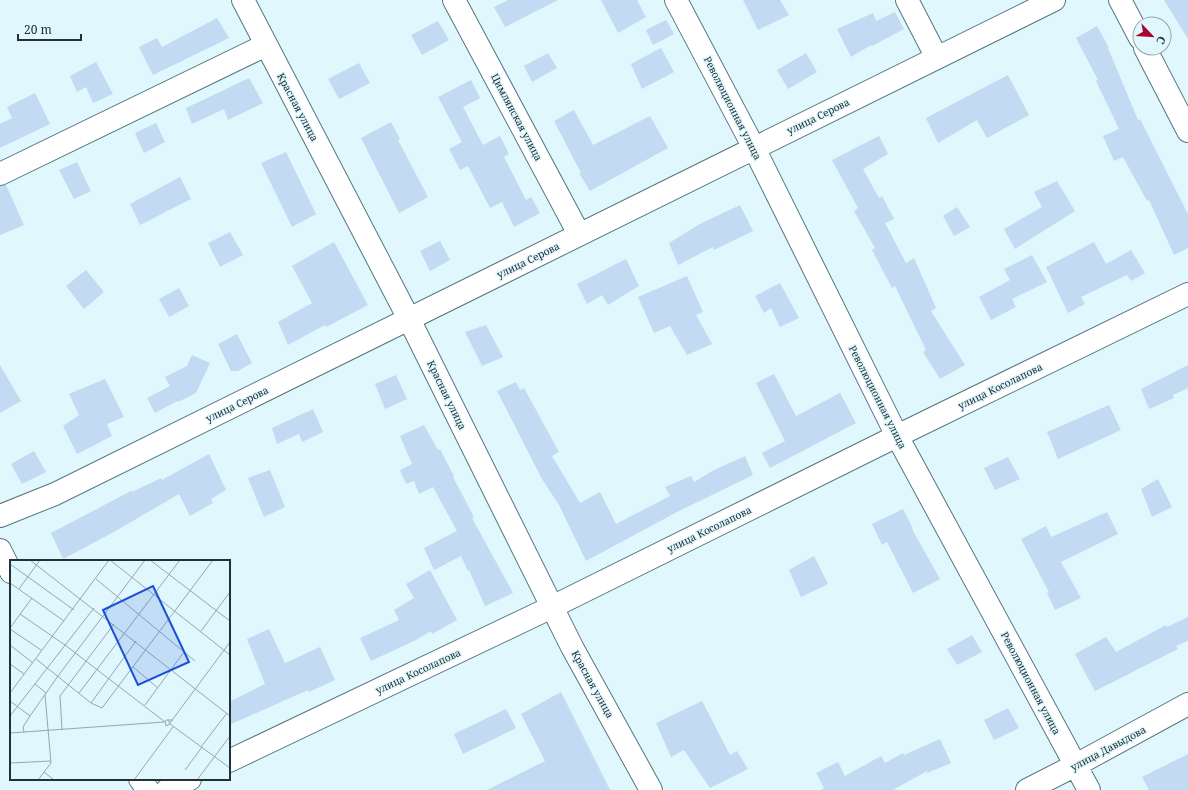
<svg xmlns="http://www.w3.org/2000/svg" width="1188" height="790" font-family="'Noto Serif',serif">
<rect width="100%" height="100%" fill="#e0f7fd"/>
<!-- building -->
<path fill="#c2daf2" d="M 508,0 L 558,0 L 505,27 L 494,7 Z
M 601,0 L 637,0 L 646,17 L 618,33 Z
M 743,0 L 780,0 L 789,15 L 758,30 Z
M 1164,0 L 1188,0 L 1188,39 Z
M 895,12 L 904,29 L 872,46 L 871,45 L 851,57 L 837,29 L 873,13 L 876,21 Z
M 217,18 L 229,38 L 153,75 L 139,47 L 157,38 L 162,47 Z
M 666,20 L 674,34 L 653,45 L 646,30 Z
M 438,21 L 449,40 L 422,55 L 411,35 Z
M 1097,26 L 1109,48 L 1108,48 L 1138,120 L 1140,119 L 1188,214 L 1188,248 L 1174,255 L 1149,200 L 1147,201 L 1123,157 L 1114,161 L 1103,136 L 1119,129 L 1096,81 L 1098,80 L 1076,38 Z
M 661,48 L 674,72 L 642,89 L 631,64 Z
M 548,53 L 557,68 L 532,82 L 524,66 Z
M 806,53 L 817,72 L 788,89 L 777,70 Z
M 96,62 L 113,94 L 93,103 L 86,87 L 77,92 L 70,76 Z
M 359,63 L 370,83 L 339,99 L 328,79 Z
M 1008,75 L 1029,115 L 987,138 L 977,120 L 938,143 L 926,118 Z
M 249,78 L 263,103 L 228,120 L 224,109 L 192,124 L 186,108 Z
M 471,80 L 480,98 L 463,107 L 483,145 L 500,136 L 509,154 L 504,157 L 526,200 L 531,197 L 540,213 L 514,227 L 502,202 L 490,208 L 468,166 L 460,170 L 449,149 L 462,142 L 438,97 Z
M 35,93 L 50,124 L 0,148 L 0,124 L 12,118 L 7,107 Z
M 574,110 L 593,145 L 650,116 L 668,148 L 590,191 L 579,173 L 581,173 L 554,121 Z
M 391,122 L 400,139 L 398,140 L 428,197 L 399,213 L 361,138 Z
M 156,123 L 165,142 L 144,153 L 135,133 Z
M 879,136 L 888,154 L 863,169 L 879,198 L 882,196 L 894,219 L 885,223 L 906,263 L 914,258 L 936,308 L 931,311 L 965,365 L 940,379 L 923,352 L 926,350 L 895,286 L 892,288 L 872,250 L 875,248 L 854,211 L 858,208 L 832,160 Z
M 286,152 L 316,214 L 292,227 L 261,163 Z
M 77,162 L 91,191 L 74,199 L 59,170 Z
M 180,177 L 191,199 L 140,225 L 130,204 Z
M 1057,181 L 1075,211 L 1015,249 L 1004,229 L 1042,207 L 1034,192 Z
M 6,185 L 24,225 L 0,235 L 0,186 Z
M 740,205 L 753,231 L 714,250 L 713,247 L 678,265 L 669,243 L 700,224 Z
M 957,207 L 970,227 L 954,236 L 943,216 Z
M 230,232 L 243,255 L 220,267 L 208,243 Z
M 440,241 L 450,260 L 430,271 L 420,251 Z
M 334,242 L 368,305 L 326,327 L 325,325 L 288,345 L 278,322 L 312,303 L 292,266 Z
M 1094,242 L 1106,264 L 1131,250 L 1145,273 L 1131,281 L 1127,275 L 1081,297 L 1085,304 L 1068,313 L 1046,267 Z
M 1032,255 L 1047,282 L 1012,299 L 1016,307 L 991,320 L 979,297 L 1010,280 L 1004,269 Z
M 626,259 L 639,286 L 608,305 L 602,295 L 587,304 L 577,284 Z
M 86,270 L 104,292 L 84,309 L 66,286 Z
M 687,276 L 703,312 L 696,315 L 712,344 L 687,355 L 670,326 L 654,333 L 638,297 Z
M 780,283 L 799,318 L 780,327 L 771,308 L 764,313 L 755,296 Z
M 179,288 L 189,306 L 169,317 L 159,299 Z
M 486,325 L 503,357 L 482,366 L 465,332 Z
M 237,334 L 252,363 L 238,371 L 231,371 L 218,344 Z
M 192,355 L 210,363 L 196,393 L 178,402 L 177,401 L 155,413 L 147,398 L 170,386 L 165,377 L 187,366 Z
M 0,365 L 21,401 L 0,413 Z
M 1188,365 L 1188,388 L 1173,395 L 1174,398 L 1149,409 L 1141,389 Z
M 774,374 L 796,416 L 840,393 L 856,423 L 770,468 L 762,453 L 785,441 L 756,383 Z
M 396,375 L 407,399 L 385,409 L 375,384 Z
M 105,379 L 124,417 L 107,424 L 112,436 L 77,454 L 63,426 L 79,415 L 69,394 Z
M 516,382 L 520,390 L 524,388 L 559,452 L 552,456 L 580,503 L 600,492 L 616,524 L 670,496 L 665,487 L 691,476 L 694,482 L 714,470 L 745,456 L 753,475 L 677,512 L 586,561 L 559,505 L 542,479 L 497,391 Z
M 1109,405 L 1121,430 L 1058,459 L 1047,432 Z
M 313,409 L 323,432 L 302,442 L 299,434 L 277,444 L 272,428 Z
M 424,425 L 438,450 L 440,449 L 454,476 L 453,477 L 474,517 L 472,518 L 513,593 L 485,606 L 469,570 L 468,571 L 461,556 L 434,570 L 424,548 L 457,531 L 433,487 L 419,494 L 414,481 L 406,484 L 400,470 L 412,464 L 400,436 Z
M 34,451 L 46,472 L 22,484 L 11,464 Z
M 209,454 L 226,490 L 211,499 L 213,503 L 190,516 L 179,494 L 112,533 L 63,559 L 51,533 L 131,491 L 132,492 L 161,478 L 162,480 Z
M 1008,457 L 1020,479 L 995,490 L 984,468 Z
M 270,470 L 285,507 L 264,517 L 248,478 Z
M 1158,479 L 1172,507 L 1152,517 L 1141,489 Z
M 903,509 L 913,529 L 912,529 L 940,579 L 913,593 L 887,542 L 882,545 L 872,524 Z
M 1107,512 L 1118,534 L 1061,562 L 1081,598 L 1055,610 L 1047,593 L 1049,592 L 1021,539 L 1046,526 L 1051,537 Z
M 814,556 L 828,584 L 801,597 L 789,570 Z
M 430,570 L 457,620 L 432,634 L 431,631 L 416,640 L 371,661 L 360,638 L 399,620 L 394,610 L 414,598 L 406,584 Z
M 1188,617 L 1188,641 L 1176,646 L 1178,649 L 1095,691 L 1075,654 L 1106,637 L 1116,652 L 1166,625 L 1167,627 Z
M 269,629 L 285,663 L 320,647 L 335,680 L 309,692 L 308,690 L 229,725 L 229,702 L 265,684 L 247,639 Z
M 972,635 L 982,652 L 957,665 L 947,649 Z
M 561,692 L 610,790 L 487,790 L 545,761 L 521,714 Z
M 702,701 L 730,755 L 737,751 L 748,769 L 710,788 L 684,750 L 671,757 L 656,723 Z
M 1008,708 L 1019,728 L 994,740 L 984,720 Z
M 506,709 L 516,728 L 463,754 L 454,734 Z
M 940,739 L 951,763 L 927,773 L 927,771 L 893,790 L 821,790 L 824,788 L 816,773 L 838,762 L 845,776 L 881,756 L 885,763 L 903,753 L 904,755 Z
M 1188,754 L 1188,790 L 1149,790 L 1142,777 Z"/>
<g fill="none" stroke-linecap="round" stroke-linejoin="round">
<!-- minor casing -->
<g stroke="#537680" stroke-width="24">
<path id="minor" d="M 243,0 L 409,319 L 572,647 L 651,790
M 454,0 L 579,234
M 676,0 L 754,148 L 897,436 L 1089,790
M 907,0 L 937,58
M 1120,0 L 1140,38
M 1145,48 L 1188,131
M 0,174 L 266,45
M 0,516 L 55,494 L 1054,0
M 0,550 L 11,572
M 229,761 L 552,607 L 897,436 L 1188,294
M 140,779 L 148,790
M 167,790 L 190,779
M 1027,790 L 1076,765 L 1188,704"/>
</g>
<!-- minor -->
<use href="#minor" stroke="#fff" stroke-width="22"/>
</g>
<g text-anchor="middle" stroke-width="3" stroke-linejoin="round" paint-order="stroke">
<!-- street labels -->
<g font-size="10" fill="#223135" stroke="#e0f7fd">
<text transform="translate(298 107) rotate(62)" y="4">Красная улица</text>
<text transform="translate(733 108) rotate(63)" y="4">Революционная улица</text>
<text transform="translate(818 116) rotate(-26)" y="4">улица Серова</text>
<text transform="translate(517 117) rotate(62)" y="4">Цимлянская улица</text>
<text transform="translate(528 260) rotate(-26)" y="4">улица Серова</text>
<text transform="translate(1000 386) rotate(-26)" y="4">улица Косолапова</text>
<text transform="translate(447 395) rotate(64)" y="4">Красная улица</text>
<text transform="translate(878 397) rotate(63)" y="4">Революционная улица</text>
<text transform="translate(237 404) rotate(-26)" y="4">улица Серова</text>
<text transform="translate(709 529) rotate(-26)" y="4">улица Косолапова</text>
<text transform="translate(418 671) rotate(-25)" y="4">улица Косолапова</text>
<text transform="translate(1031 683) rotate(62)" y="4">Революционная улица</text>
<text transform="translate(593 684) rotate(61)" y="4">Красная улица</text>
<text transform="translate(1108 748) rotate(-28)" y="4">улица Давыдова</text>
</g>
</g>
<!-- overview -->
<g transform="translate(10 560)">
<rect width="220" height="220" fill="#e0f7fd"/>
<path fill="none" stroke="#94a8ad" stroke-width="1" d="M 20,0 L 220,156M 100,0 L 220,95M 140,0 L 220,61M 0,4 L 64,50M 86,19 L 185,101M 0,23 L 54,61M 9,29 L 30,0M 10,54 L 55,85 L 155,162M 0,68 L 22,38M 0,69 L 31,90M 191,71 L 220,32M 0,85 L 23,103M 26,99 L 81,143 L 92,148 L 203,0M 0,104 L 14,114M 123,107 L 148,128M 25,124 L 36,133M 0,133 L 99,0M 69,133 L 170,0M 0,141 L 20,156M 81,143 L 126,81M 135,145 L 174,92M 0,156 L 84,48M 158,160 L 160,164 L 156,166 L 155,161 L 157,160 L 163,160M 160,163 L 220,82M 160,164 L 220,208M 52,170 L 50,136 L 104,64M 14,172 L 13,167 L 20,156 L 48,116 L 135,0M 0,173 L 154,162M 191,187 L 217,153M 0,203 L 41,201M 175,210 L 192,187M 34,212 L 44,220M 28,220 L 41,203 L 35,135M 124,220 L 163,167M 187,220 L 220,176"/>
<path fill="#1d4ed8" fill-opacity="0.15" stroke="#1d4ed8" stroke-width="2" d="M 143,26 L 179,102 L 128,125 L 93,50 Z"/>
<rect width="220" height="220" fill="none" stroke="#223135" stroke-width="2"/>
</g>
<!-- north arrow -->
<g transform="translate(1152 36) rotate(115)"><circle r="19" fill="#e0f7fd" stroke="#94a8ad"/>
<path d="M0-3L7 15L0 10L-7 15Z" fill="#a4062f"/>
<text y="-6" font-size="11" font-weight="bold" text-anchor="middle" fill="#223135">С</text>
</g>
<!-- scale -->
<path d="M18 34v6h63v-6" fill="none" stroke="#223135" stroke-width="2"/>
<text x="24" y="34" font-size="12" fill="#223135" stroke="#e0f7fd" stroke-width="3" paint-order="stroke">20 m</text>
</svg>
